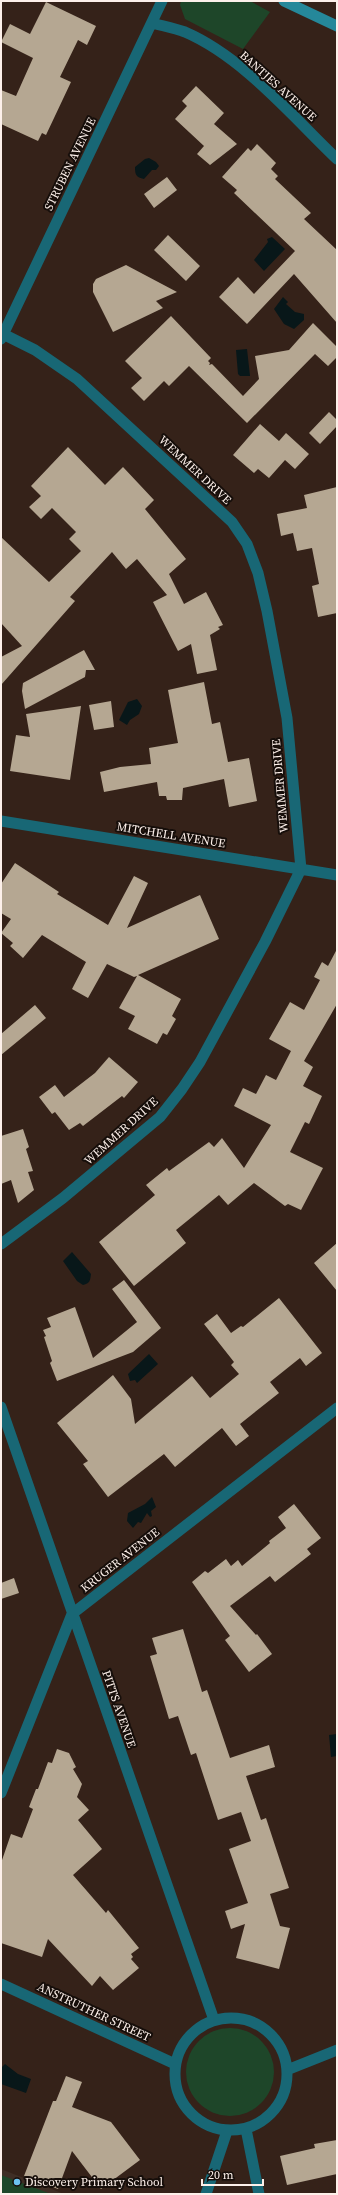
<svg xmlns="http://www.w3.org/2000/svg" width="338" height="2195" font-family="'Source Serif 4',serif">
<rect width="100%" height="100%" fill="#352219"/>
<!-- education -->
<path fill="#3f2e25" d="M 1,2169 L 64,2194 L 1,2194 Z"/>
<!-- green -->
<path fill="#1e4629" d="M 181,1 L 250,1 L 270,12 L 243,49 L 185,19 L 180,5 Z
M186 2072a44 44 0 1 1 88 0a44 44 0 1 1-88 0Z
M 1,2175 L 51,2194 L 1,2194 Z"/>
<!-- water -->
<path fill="#081719" d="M 149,158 L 156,162 L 159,166 L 156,170 L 152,170 L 144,179 C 136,177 135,175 135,167 L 145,159 Z
M 272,237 L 285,249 L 264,271 L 254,260 L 268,242 L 267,239 Z
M 283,297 L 288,302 L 286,304 L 295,312 L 304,314 L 304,320 L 294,329 L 284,324 L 274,309 Z
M 247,349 L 250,376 L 240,376 L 238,374 L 236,350 Z
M 137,699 L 142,706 L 139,714 L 130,720 L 127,725 L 119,720 L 128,702 Z
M 72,1252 L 91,1274 C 90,1281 90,1283 83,1285 L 77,1281 L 63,1261 Z
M 149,1354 L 158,1364 L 137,1383 L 135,1380 L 130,1381 L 128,1374 Z
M 152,1497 L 156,1507 L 151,1511 L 152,1516 L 150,1517 L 147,1513 L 141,1523 L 138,1522 L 133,1528 L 127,1521 L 128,1513 L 145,1504 Z
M 337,1734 L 337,1756 L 331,1757 L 329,1735 Z
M 5,2064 L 18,2074 L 31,2079 L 26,2093 L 1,2084 L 1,2068 Z"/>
<!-- building -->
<path fill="#b5a792" d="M 46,2 L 96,26 L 87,45 L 78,40 L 60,77 L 71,82 L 46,135 L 42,133 L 38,141 L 1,124 L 1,90 L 16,96 L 33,58 L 1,42 L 10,24 L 30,34 Z
M 196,86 L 224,113 L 214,124 L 237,144 L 210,165 L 197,154 L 204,146 L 175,119 L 187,106 L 182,101 Z
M 257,144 L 276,163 L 271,169 L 278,176 L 275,179 L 311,213 L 304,219 L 337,250 L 337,323 L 294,274 L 247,324 L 219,297 L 238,277 L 254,294 L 295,251 L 234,193 L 237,190 L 222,177 L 248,148 L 251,151 Z
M 167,177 L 177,190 L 154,208 L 144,194 Z
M 168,235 L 200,266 L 186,281 L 154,250 Z
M 126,265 L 177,292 L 156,301 L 163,308 L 113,332 L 93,292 L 93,284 L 96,279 Z
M 171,316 L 211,358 L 208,361 L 210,363 L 209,365 L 212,364 L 243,396 L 259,379 L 255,356 L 289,350 L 313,323 L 337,347 L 337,357 L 328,366 L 315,354 L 247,423 L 189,366 L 169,386 L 164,381 L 144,401 L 131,388 L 142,378 L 125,361 Z
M 329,412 L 337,420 L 337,426 L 320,444 L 309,433 Z
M 260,424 L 279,441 L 286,433 L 309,454 L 295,469 L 285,460 L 269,478 L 258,469 L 254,473 L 233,455 Z
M 68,447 L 105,485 L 123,467 L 154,500 L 145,509 L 186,559 L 169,574 L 184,604 L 206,592 L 223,625 L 218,627 L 220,629 L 210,635 L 217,670 L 197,674 L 191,644 L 178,651 L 153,602 L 167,595 L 137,559 L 126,569 L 112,552 L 70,597 L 75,601 L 1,685 L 1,657 L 22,646 L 1,623 L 1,537 L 49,582 L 81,551 L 69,539 L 76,532 L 52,508 L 41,519 L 29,507 L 41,496 L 31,486 Z
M 337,487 L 337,613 L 318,617 L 312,586 L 319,584 L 312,548 L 297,551 L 293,533 L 281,536 L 277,514 L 307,508 L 304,495 Z
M 84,650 L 95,670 L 86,670 L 85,677 L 25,709 L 22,691 L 23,683 Z
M 204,682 L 212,724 L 220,722 L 228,762 L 249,758 L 257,801 L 229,807 L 224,779 L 183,788 L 182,800 L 167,800 L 166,796 L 159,796 L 157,782 L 104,792 L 100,772 L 120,767 L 151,764 L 149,748 L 178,743 L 168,690 Z
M 111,701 L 114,727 L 94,730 L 89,705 Z
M 81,706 L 70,780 L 10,771 L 16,735 L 30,737 L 26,714 Z
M 15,863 L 59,892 L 57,894 L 108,925 L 134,876 L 148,883 L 127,928 L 200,895 L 219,939 L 138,975 L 181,999 L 172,1016 L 176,1019 L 167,1035 L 163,1033 L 157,1044 L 128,1029 L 135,1016 L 119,1008 L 137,976 L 134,977 L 107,964 L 88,998 L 72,989 L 86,962 L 42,935 L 23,958 L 10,946 L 13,943 L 1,933 L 11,919 L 1,913 L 1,884 Z
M 337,949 L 337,1004 L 304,1061 L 313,1067 L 303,1086 L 322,1096 L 309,1124 L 305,1122 L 290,1152 L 323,1168 L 301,1210 L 288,1204 L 285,1206 L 254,1183 L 228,1205 L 219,1195 L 176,1230 L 186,1243 L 134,1286 L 99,1242 L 155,1195 L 146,1185 L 167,1168 L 169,1171 L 209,1142 L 214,1147 L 222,1138 L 244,1168 L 271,1125 L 234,1106 L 243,1088 L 256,1094 L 266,1075 L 276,1080 L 291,1051 L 269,1039 L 290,1002 L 304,1010 L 320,980 L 314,977 L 322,962 L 328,966 Z
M 35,1005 L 46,1018 L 1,1055 L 1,1034 Z
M 109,1057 L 138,1082 L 124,1098 L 122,1096 L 83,1126 L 80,1123 L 69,1130 L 55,1112 L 52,1114 L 39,1097 L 55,1085 L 64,1097 L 95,1073 Z
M 23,1129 L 29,1147 L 26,1149 L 33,1171 L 28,1172 L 34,1190 L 18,1203 L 11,1180 L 1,1184 L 1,1136 Z
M 337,1243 L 337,1291 L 314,1263 Z
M 124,1280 L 161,1328 L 133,1352 L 57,1381 L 50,1363 L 52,1361 L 44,1337 L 46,1336 L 43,1330 L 51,1327 L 47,1318 L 75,1307 L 93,1358 L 137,1322 L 112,1289 Z
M 279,1298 L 322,1353 L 306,1366 L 300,1358 L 270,1382 L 279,1393 L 240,1424 L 249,1436 L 236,1446 L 222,1428 L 175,1467 L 164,1454 L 108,1497 L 83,1464 L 88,1461 L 57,1423 L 113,1375 L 131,1399 L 135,1424 L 192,1376 L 210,1398 L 239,1374 L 231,1365 L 234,1362 L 204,1324 L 217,1314 L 231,1333 L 241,1326 L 243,1327 Z
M 294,1504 L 321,1538 L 307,1549 L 311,1554 L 275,1582 L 270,1576 L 230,1606 L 256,1635 L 257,1634 L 272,1654 L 249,1672 L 225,1640 L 230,1636 L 192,1582 L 205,1571 L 208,1573 L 226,1559 L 231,1566 L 238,1560 L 242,1566 L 270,1543 L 269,1541 L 286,1528 L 278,1517 Z
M 14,1578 L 19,1593 L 1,1599 L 1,1583 Z
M 183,1629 L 202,1692 L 207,1690 L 230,1758 L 269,1745 L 275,1767 L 246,1776 L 261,1820 L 266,1818 L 289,1888 L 270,1894 L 280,1926 L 290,1928 L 279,1969 L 236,1958 L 245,1924 L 231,1929 L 225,1911 L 248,1903 L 229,1849 L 251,1841 L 241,1812 L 218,1820 L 196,1753 L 191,1755 L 178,1716 L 169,1719 L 150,1656 L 157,1654 L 152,1638 Z
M 57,1749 L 69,1753 L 76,1767 L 73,1769 L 82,1784 L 77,1797 L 89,1810 L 78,1820 L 102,1849 L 73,1875 L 106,1913 L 108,1910 L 139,1948 L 131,1954 L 133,1957 L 131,1959 L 139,1968 L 113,1990 L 100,1976 L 92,1986 L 48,1939 L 42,1957 L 1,1943 L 1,1863 L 11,1834 L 22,1838 L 33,1809 L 29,1807 L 36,1789 L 38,1789 L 48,1762 L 52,1763 Z
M 66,2076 L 82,2082 L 72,2107 L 111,2122 L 140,2160 L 101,2189 L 72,2151 L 58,2189 L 24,2176 L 53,2101 L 56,2101 Z
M 337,2140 L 337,2174 L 287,2185 L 280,2156 L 315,2148 L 314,2144 Z"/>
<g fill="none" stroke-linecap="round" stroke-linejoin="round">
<!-- minor -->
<path stroke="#186775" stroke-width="11" d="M 152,23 C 163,26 174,28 185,32 C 243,57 292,116 337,159
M 1,333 L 35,350 L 77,379 L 232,522 L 247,544 L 258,573 L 267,611 L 287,718 L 301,869 L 265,942 L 200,1062 L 182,1089 L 160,1117 L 63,1198 L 1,1244
M 1,339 L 162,1
M 1,821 L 337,875
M 1,1407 L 214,2020
M 1,1793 L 72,1614 L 337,1408
M 1,1984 L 175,2064
M175 2074a56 56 0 1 1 112 0a56 56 0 1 1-112 0Z
M 287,2070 L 337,2050
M 246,2129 L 259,2194
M 206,2194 L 227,2131"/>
<!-- secondary -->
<path stroke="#25889a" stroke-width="11" d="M 284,1 L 337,26"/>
</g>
<!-- markers -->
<circle fill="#6cc3f2" stroke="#160e0a" stroke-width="1.5" cx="17" cy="2182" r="4"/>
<g text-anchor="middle" stroke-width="4" stroke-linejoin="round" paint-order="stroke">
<!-- street labels -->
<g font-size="12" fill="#fdf0ea" stroke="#160e0a">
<text transform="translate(278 86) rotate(42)" y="4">BANTJES AVENUE</text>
<text transform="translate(70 164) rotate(-64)" y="4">STRUBEN AVENUE</text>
<text transform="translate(195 470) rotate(43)" y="4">WEMMER DRIVE</text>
<text transform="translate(280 786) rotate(-95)" y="4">WEMMER DRIVE</text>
<text transform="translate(171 835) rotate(9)" y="4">MITCHELL AVENUE</text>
<text transform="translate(121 1131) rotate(-42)" y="4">WEMMER DRIVE</text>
<text transform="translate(120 1560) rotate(-38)" y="4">KRUGER AVENUE</text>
<text transform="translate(119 1709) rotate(71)" y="4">PITTS AVENUE</text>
<text transform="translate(94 2012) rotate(25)" y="4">ANSTRUTHER STREET</text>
</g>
<!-- poi labels -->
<g font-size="12" fill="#fdf0ea" stroke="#160e0a" text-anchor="start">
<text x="25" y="2186">Discovery Primary School</text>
</g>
</g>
<!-- border -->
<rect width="338" height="2195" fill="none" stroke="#fdf0ea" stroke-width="4"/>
<!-- scale -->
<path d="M202 2179v6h61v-6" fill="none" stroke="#fdf0ea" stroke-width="2"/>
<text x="208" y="2179" font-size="12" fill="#fdf0ea" stroke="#160e0a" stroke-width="3" paint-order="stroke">20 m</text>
</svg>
